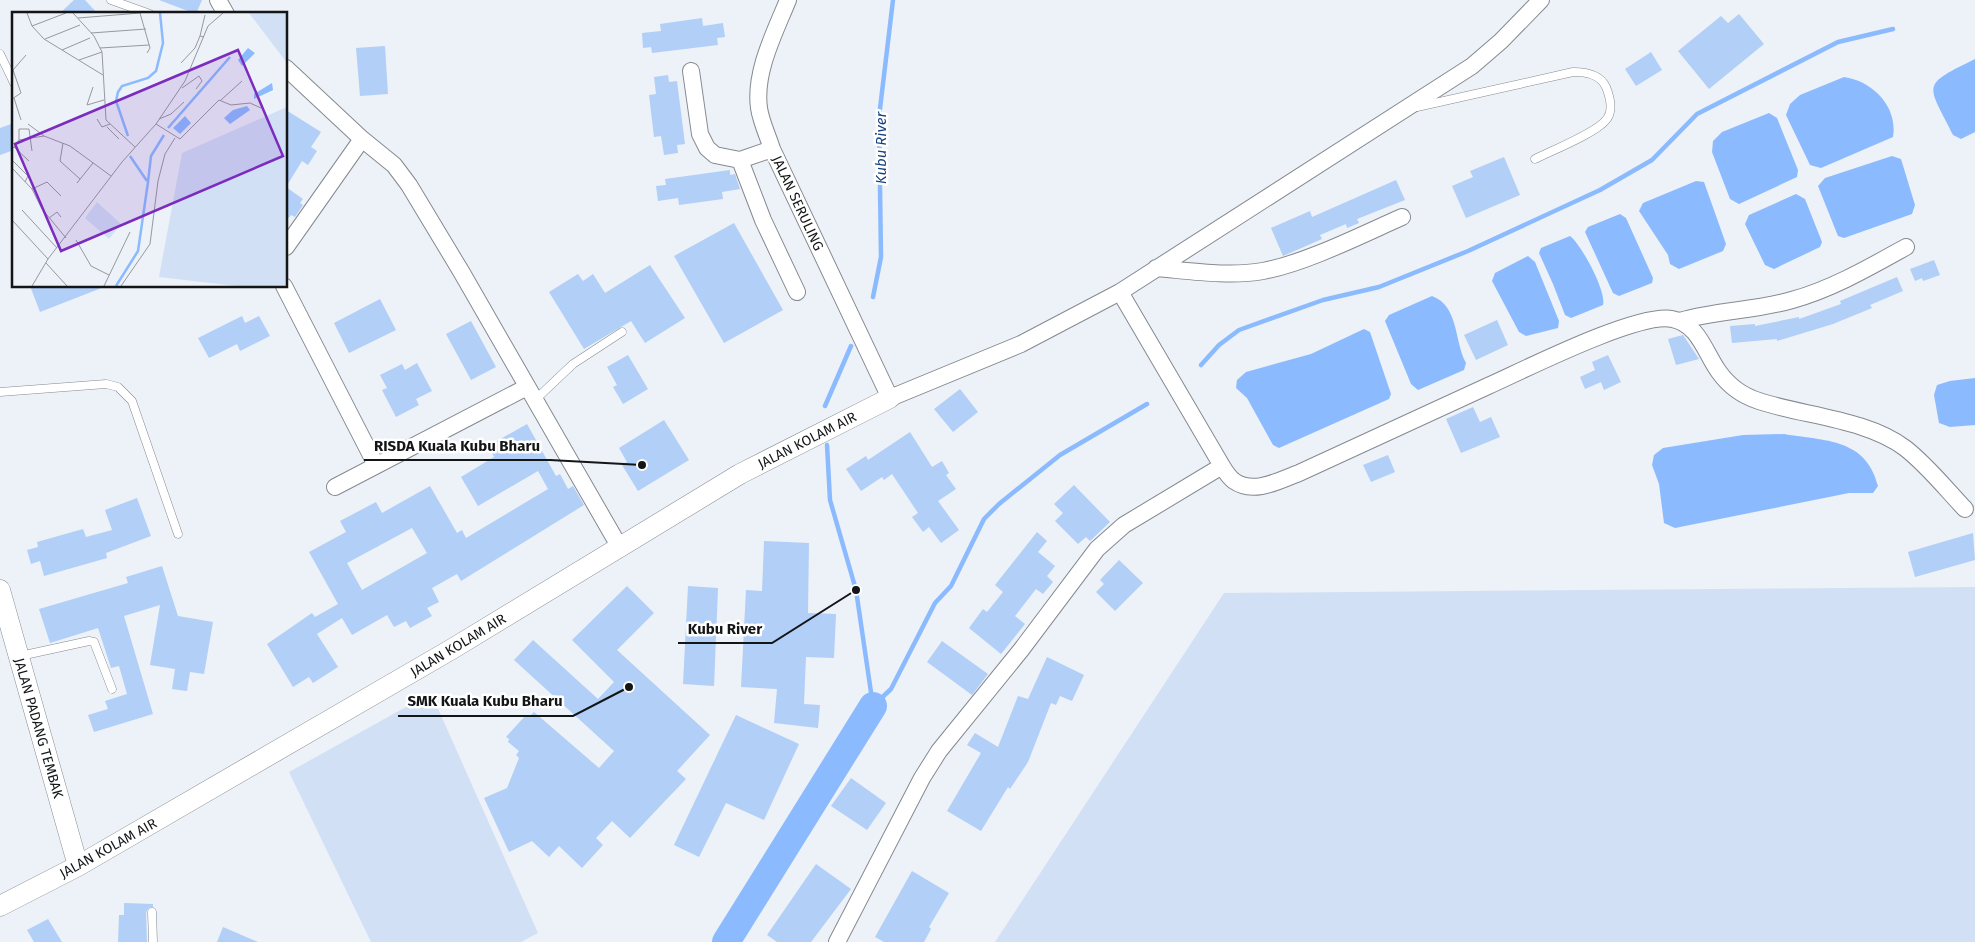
<svg xmlns="http://www.w3.org/2000/svg" width="1975" height="942" font-family="'Fira Sans',sans-serif">
<rect width="100%" height="100%" fill="#edf1f8"/>
<!-- green -->
<path fill="#d1e0f5" d="M 1975,587 L 1975,942 L 995,942 L 1224,593 Z
M 431,693 L 538,933 L 521,942 L 371,942 L 289,772 Z"/>
<!-- water -->
<path fill="#8bbbfe" d="M 1975,59 L 1975,132 L 1961,139 L 1953,135 C 1927,83 1920,86 1975,59 Z
M 1844,77 C 1872,81 1898,106 1893,137 L 1821,168 L 1810,165 L 1786,115 L 1790,104 L 1800,95 Z
M 1769,113 L 1777,118 L 1798,170 L 1797,177 L 1739,204 L 1730,199 L 1712,152 L 1713,141 L 1722,132 Z
M 1892,156 L 1901,159 L 1915,205 L 1912,214 L 1844,238 L 1838,236 L 1818,186 L 1825,178 Z
M 1696,181 L 1704,182 L 1726,244 L 1723,251 L 1679,269 L 1670,264 L 1668,255 L 1639,211 L 1643,203 Z
M 1796,194 L 1805,199 L 1822,242 L 1820,247 L 1774,269 L 1765,265 L 1745,224 L 1749,215 Z
M 1620,214 L 1626,218 L 1653,278 L 1652,283 L 1619,296 L 1613,293 L 1585,232 L 1588,227 Z
M 1570,236 C 1581,244 1607,292 1603,305 L 1571,318 L 1565,315 L 1553,284 L 1539,253 L 1541,248 Z
M 1528,256 L 1535,262 L 1559,321 L 1558,328 L 1526,336 L 1519,332 L 1492,281 L 1495,273 Z
M 1432,296 C 1459,306 1454,341 1466,363 L 1464,370 L 1418,390 L 1411,384 L 1385,321 L 1389,315 Z
M 1364,329 L 1370,332 L 1391,394 L 1389,399 L 1279,448 L 1273,445 L 1247,398 L 1236,388 L 1237,380 L 1246,372 L 1311,354 Z
M 1975,378 L 1975,425 L 1950,427 L 1939,423 L 1934,395 L 1937,385 L 1950,381 Z
M 1784,434 C 1825,441 1866,438 1878,486 L 1873,493 L 1849,493 L 1675,528 L 1664,523 L 1659,484 L 1652,465 L 1654,455 L 1663,448 L 1743,435 Z"/>
<g fill="none" stroke-linecap="round" stroke-linejoin="round">
<!-- stream -->
<path stroke="#8bbbfe" stroke-width="4.5" d="M 873,297 L 881,257 L 879,117 L 893,0
M 1201,365 L 1219,345 L 1239,330 L 1323,300 L 1379,287 L 1468,251 L 1600,190 L 1652,160 L 1697,114 L 1838,42 L 1893,29
M 825,406 L 851,346
M 827,445 L 830,500 L 856,590 L 873,706
M 873,706 L 891,689 L 935,603 L 951,586 L 984,519 L 999,504 L 1060,455 L 1147,404"/>
<!-- river -->
<path stroke="#8bbbfe" stroke-width="28" d="M 726,942 L 873,706"/>
</g>
<!-- building -->
<path fill="#b1cff7" fill-rule="evenodd" d="M 74,0 L 85,0 L 98,14 L 59,14 Z
M 159,0 L 202,0 L 196,14 Z
M 1739,14 L 1764,44 L 1709,89 L 1678,51 L 1721,16 L 1728,23 Z
M 702,18 L 703,26 L 723,23 L 725,37 L 717,38 L 718,45 L 652,53 L 651,47 L 643,48 L 642,33 L 661,31 L 660,24 Z
M 385,46 L 388,94 L 360,96 L 356,48 Z
M 1651,52 L 1662,70 L 1636,86 L 1625,69 Z
M 668,75 L 669,82 L 677,81 L 685,144 L 677,145 L 678,153 L 664,155 L 661,136 L 654,137 L 649,95 L 656,94 L 654,77 Z
M 286,110 L 321,132 L 311,147 L 317,151 L 308,165 L 302,161 L 286,187 L 303,199 L 300,203 L 303,205 L 295,217 L 291,215 L 286,221 Z
M 14,123 L 14,150 L 0,155 L 0,128 Z
M 1504,157 L 1520,195 L 1466,218 L 1452,186 L 1473,177 L 1470,171 Z
M 730,170 L 730,175 L 735,174 L 740,189 L 722,192 L 723,199 L 679,205 L 678,198 L 658,201 L 656,186 L 666,185 L 665,179 Z
M 1396,180 L 1405,200 L 1357,219 L 1359,223 L 1347,228 L 1346,224 L 1320,235 L 1322,239 L 1283,256 L 1271,228 L 1310,211 L 1312,217 Z
M 734,223 L 783,310 L 724,343 L 674,256 Z
M 1934,260 L 1940,275 L 1923,281 L 1922,278 L 1915,281 L 1910,269 Z
M 650,265 L 685,318 L 645,343 L 631,321 L 584,349 L 549,292 L 578,274 L 583,281 L 593,274 L 605,293 Z
M 1897,277 L 1903,291 L 1870,305 L 1872,308 L 1833,324 L 1777,341 L 1777,339 L 1732,343 L 1730,326 L 1755,324 L 1755,326 L 1799,317 L 1799,319 L 1841,304 L 1840,301 Z
M 30,286 L 104,286 L 104,287 L 40,312 Z
M 380,299 L 396,330 L 349,353 L 334,323 Z
M 242,316 L 245,323 L 259,316 L 270,336 L 240,351 L 237,344 L 209,358 L 198,338 Z
M 1497,320 L 1508,345 L 1476,360 L 1464,335 Z
M 471,321 L 496,367 L 471,380 L 446,334 Z
M 1683,335 L 1699,359 L 1676,365 L 1668,339 Z
M 628,355 L 648,389 L 623,404 L 613,387 L 617,385 L 607,367 Z
M 1608,355 L 1621,382 L 1604,390 L 1601,382 L 1585,389 L 1580,377 L 1595,370 L 1592,362 Z
M 417,363 L 432,391 L 416,399 L 419,405 L 396,417 L 382,390 L 387,388 L 380,375 L 402,364 L 405,370 Z
M 960,389 L 978,412 L 953,432 L 934,409 Z
M 1473,407 L 1480,422 L 1491,417 L 1500,437 L 1461,453 L 1446,419 Z
M 664,420 L 689,460 L 638,491 L 622,465 L 627,462 L 619,448 Z
M 527,424 L 556,476 L 560,474 L 568,489 L 573,486 L 584,505 L 461,581 L 457,574 L 432,588 L 439,602 L 427,608 L 432,616 L 410,628 L 406,621 L 394,627 L 387,615 L 352,635 L 342,618 L 317,634 L 338,667 L 313,683 L 309,677 L 293,687 L 267,644 L 312,613 L 315,617 L 338,604 L 309,552 L 346,532 L 340,521 L 376,502 L 382,513 L 430,486 L 457,533 L 462,530 L 466,538 L 548,489 L 538,471 L 478,506 L 461,477 L 494,457 L 488,446 ZM 412,528 L 427,553 L 362,590 L 347,563 Z
M 910,432 L 932,467 L 942,461 L 949,473 L 946,475 L 956,489 L 938,501 L 959,530 L 941,543 L 929,527 L 923,532 L 912,517 L 918,513 L 892,474 L 884,480 L 882,477 L 861,491 L 846,469 L 866,456 L 868,460 Z
M 1388,455 L 1395,472 L 1371,482 L 1363,465 Z
M 1074,485 L 1110,522 L 1090,541 L 1086,537 L 1078,544 L 1055,521 L 1063,513 L 1054,504 Z
M 137,498 L 151,536 L 106,553 L 107,558 L 44,576 L 40,561 L 31,564 L 27,550 L 38,547 L 37,542 L 83,529 L 86,537 L 112,530 L 105,510 Z
M 1037,532 L 1047,541 L 1038,552 L 1055,566 L 1047,576 L 1053,582 L 1043,594 L 1036,589 L 1015,616 L 1025,624 L 1001,654 L 969,628 L 983,609 L 987,612 L 1003,592 L 995,585 Z
M 1973,533 L 1975,560 L 1915,577 L 1908,552 Z
M 764,541 L 809,543 L 808,613 L 836,614 L 834,658 L 806,657 L 804,704 L 820,705 L 818,728 L 774,723 L 777,689 L 741,687 L 746,590 L 762,591 Z
M 1119,560 L 1143,583 L 1115,611 L 1096,592 L 1104,584 L 1100,580 Z
M 162,566 L 178,616 L 213,622 L 204,674 L 190,672 L 187,691 L 172,689 L 175,669 L 150,665 L 160,605 L 124,616 L 153,714 L 94,732 L 88,715 L 108,709 L 105,701 L 127,694 L 119,666 L 111,668 L 98,628 L 50,643 L 39,609 L 128,583 L 126,577 Z
M 627,586 L 654,613 L 617,650 L 710,735 L 677,771 L 686,779 L 664,802 L 630,838 L 612,821 L 596,838 L 603,845 L 582,868 L 559,846 L 549,857 L 532,841 L 509,852 L 484,798 L 507,788 L 519,758 L 516,755 L 519,751 L 508,742 L 509,739 L 506,737 L 526,715 L 529,717 L 534,712 L 599,768 L 614,751 L 514,660 L 533,640 L 598,699 L 614,682 L 572,640 Z
M 688,586 L 718,588 L 714,686 L 683,684 Z
M 942,641 L 988,674 L 972,695 L 927,662 Z
M 1047,657 L 1084,675 L 1072,701 L 1060,696 L 1056,705 L 1051,703 L 1028,762 L 1010,789 L 1008,787 L 981,831 L 947,811 L 981,753 L 967,745 L 975,733 L 998,747 L 1018,696 L 1028,699 Z
M 736,715 L 799,744 L 764,820 L 726,803 L 699,857 L 674,845 Z
M 851,778 L 886,803 L 867,830 L 831,806 Z
M 816,864 L 851,889 L 811,942 L 777,942 L 767,935 Z
M 912,871 L 949,893 L 929,927 L 931,929 L 924,942 L 884,942 L 875,937 Z
M 124,903 L 153,904 L 153,907 L 149,908 L 146,912 L 147,942 L 118,942 L 119,915 L 124,915 Z
M 48,919 L 62,942 L 34,942 L 27,930 Z
M 223,927 L 258,942 L 217,942 Z"/>
<g fill="none" stroke-linecap="round" stroke-linejoin="round">
<!-- service casing -->
<g stroke="#858a90" stroke-width="9">
<path id="service" d="M 111,0 L 150,14
M 0,54 L 14,83
M 1417,107 L 1573,72 C 1586,72 1600,74 1606,87 C 1610,97 1614,111 1606,120 C 1596,133 1551,151 1535,159
M 0,392 L 106,384 L 118,387 L 132,401 L 178,534
M 535,400 L 573,364 L 622,332
M 20,656 L 89,641 L 94,642 L 112,689
M 152,912 L 153,942"/>
</g>
<!-- minor casing -->
<g stroke="#858a90" stroke-width="18">
<path id="minor" d="M 218,0 L 226,14
M 788,0 C 775,32 754,72 759,108 C 761,122 768,136 772,149 L 890,398 L 1021,344 L 1120,292 L 1472,66 L 1501,41 L 1541,0
M 286,68 L 362,139 L 394,165 L 409,185 L 462,273 L 619,546
M 691,71 L 700,134 L 707,148 L 715,155 L 740,160 L 772,149
M 740,160 L 763,220 L 797,292
M 286,247 L 362,139
M 1156,268 C 1191,271 1229,277 1263,271 C 1306,263 1361,235 1402,217
M 284,286 L 376,465
M 1120,292 L 1222,466 C 1225,471 1230,478 1234,481 C 1254,495 1280,480 1299,473 C 1362,444 1425,415 1488,386 C 1524,370 1638,312 1672,319 C 1699,324 1705,353 1719,372 C 1729,386 1743,396 1759,401 C 1804,416 1867,419 1905,448 C 1927,465 1946,489 1965,509
M 1680,321 C 1717,310 1755,311 1792,300 C 1832,289 1870,267 1906,247
M 335,487 L 527,387
M 837,942 L 922,778 L 939,751 L 1021,650 L 1097,549 L 1124,525 L 1222,466"/>
</g>
<!-- tertiary casing -->
<g stroke="#858a90" stroke-width="21">
<path id="tertiary" d="M 0,590 L 78,866
M 0,906 L 78,866 L 452,649 L 740,474 L 890,398"/>
</g>
<!-- service -->
<use href="#service" stroke="#fff" stroke-width="8"/>
<!-- minor -->
<use href="#minor" stroke="#fff" stroke-width="16"/>
<!-- tertiary -->
<use href="#tertiary" stroke="#fff" stroke-width="20"/>
</g>
<g text-anchor="middle" stroke-width="5" stroke-linejoin="round" paint-order="stroke">
<!-- street labels -->
<g font-size="14" fill="#131517" stroke="#fff">
<text transform="translate(798 203) rotate(65)" y="5">JALAN SERULING</text>
<text transform="translate(807 440) rotate(-27)" y="5">JALAN KOLAM AIR</text>
<text transform="translate(458 645) rotate(-31)" y="5">JALAN KOLAM AIR</text>
<text transform="translate(39 728) rotate(74)" y="5">JALAN PADANG TEMBAK</text>
<text transform="translate(108 848) rotate(-29)" y="5">JALAN KOLAM AIR</text>
</g>
<!-- water labels -->
<g font-size="15" font-style="italic" fill="#15427d" stroke="#fff">
<text transform="translate(881 148) rotate(-90)" y="5">Kubu River</text>
</g>
</g>
<!-- overview -->
<g transform="translate(12 12)">
<rect width="275" height="275" fill="#edf1f8"/>
<path d="M 237,1 L 275,1 L 275,51 ZM 275,95 L 275,274 L 224,274 L 147,265 L 170,141 ZM 85,190 L 109,212 L 97,227 L 73,206 Z" fill="#d1e0f5"/>
<path d="M 236,36 L 243,41 L 230,54 L 226,48 ZM 260,71 L 261,78 L 242,87 L 242,82 ZM 235,94 L 238,98 L 218,112 L 212,106 L 221,98 ZM 173,104 L 179,111 L 168,122 L 161,116 Z" fill="#8bbbfe"/>
<path fill="none" stroke="#8bbbfe" stroke-width="2.5" d="M 156,116 L 218,45M 116,124 L 104,89 L 106,80 L 110,74 L 136,66 L 144,59 L 151,31 L 148,1M 118,144 L 135,169M 136,170 L 139,144 L 152,123M 104,274 L 126,239 L 136,170"/>
<path fill="none" stroke="#96999e" stroke-width="1" d="M 15,1 L 20,14 L 32,27 L 91,63M 61,1 L 82,24 L 90,40 L 94,108 L 123,135M 128,1 L 138,36 L 135,41M 66,6 L 128,1M 20,14 L 54,1M 79,21 L 134,17M 188,24 L 193,3M 33,27 L 68,13M 88,36 L 137,33M 50,38 L 78,26M 67,48 L 90,40M 169,51 L 183,36 L 188,24 L 192,25M 81,75 L 75,93 L 92,88M 170,76 L 187,64 L 190,69 L 184,77M 2,86 L 9,108M 0,87 L 9,81 L 1,58 L 14,43M 209,88 L 230,69M 85,107 L 90,115 L 98,112M 147,107 L 159,102 L 172,90M 16,112 L 32,124 L 58,134 L 99,164M 144,112 L 168,127 L 207,88 L 219,93 L 238,91 L 249,96M 95,115 L 107,127M 7,128 L 7,117 L 17,117 L 20,139M 51,131 L 48,149 L 68,167M 2,135 L 7,128 L 32,124M 0,137 L 2,135 L 17,149M 0,148 L 16,164 L 13,170M 0,156 L 20,177 L 30,197 L 54,226M 65,171 L 81,151M 20,177 L 35,170 L 49,184M 10,198 L 45,236M 37,206 L 45,200 L 49,205M 0,208 L 36,247M 64,228 L 79,254 L 97,263M 34,251 L 55,274M 20,274 L 36,247 L 110,150 L 144,112 L 173,69 L 196,14 L 211,1M 92,274 L 118,220M 109,274 L 138,232 L 146,169 L 153,142 L 163,126"/>
<path fill="#7b2cbf" fill-opacity="0.15" stroke="#7b2cbf" stroke-width="2.5" d="M 226,38 L 271,144 L 49,239 L 3,132 Z"/>
<rect width="275" height="275" fill="none" stroke="#131517" stroke-width="2.5"/>
</g>
<!-- callouts -->
<path fill="none" stroke="#131517" stroke-width="2" d="M642 465L550 460H364M856 590L772 643H678M629 687L573 716H398"/>
<g fill="#131517" stroke="#fff" stroke-width="2">
<circle cx="642" cy="465" r="5"/>
<circle cx="856" cy="590" r="5"/>
<circle cx="629" cy="687" r="5"/>
</g>
<g font-size="15" text-anchor="middle" font-weight="bold" fill="#131517" stroke="#fff" stroke-width="5" stroke-linejoin="round" paint-order="stroke">
<text x="457" y="451">RISDA Kuala Kubu Bharu</text>
<text x="725" y="634">Kubu River</text>
<text x="485" y="706">SMK Kuala Kubu Bharu</text>
</g>
</svg>
